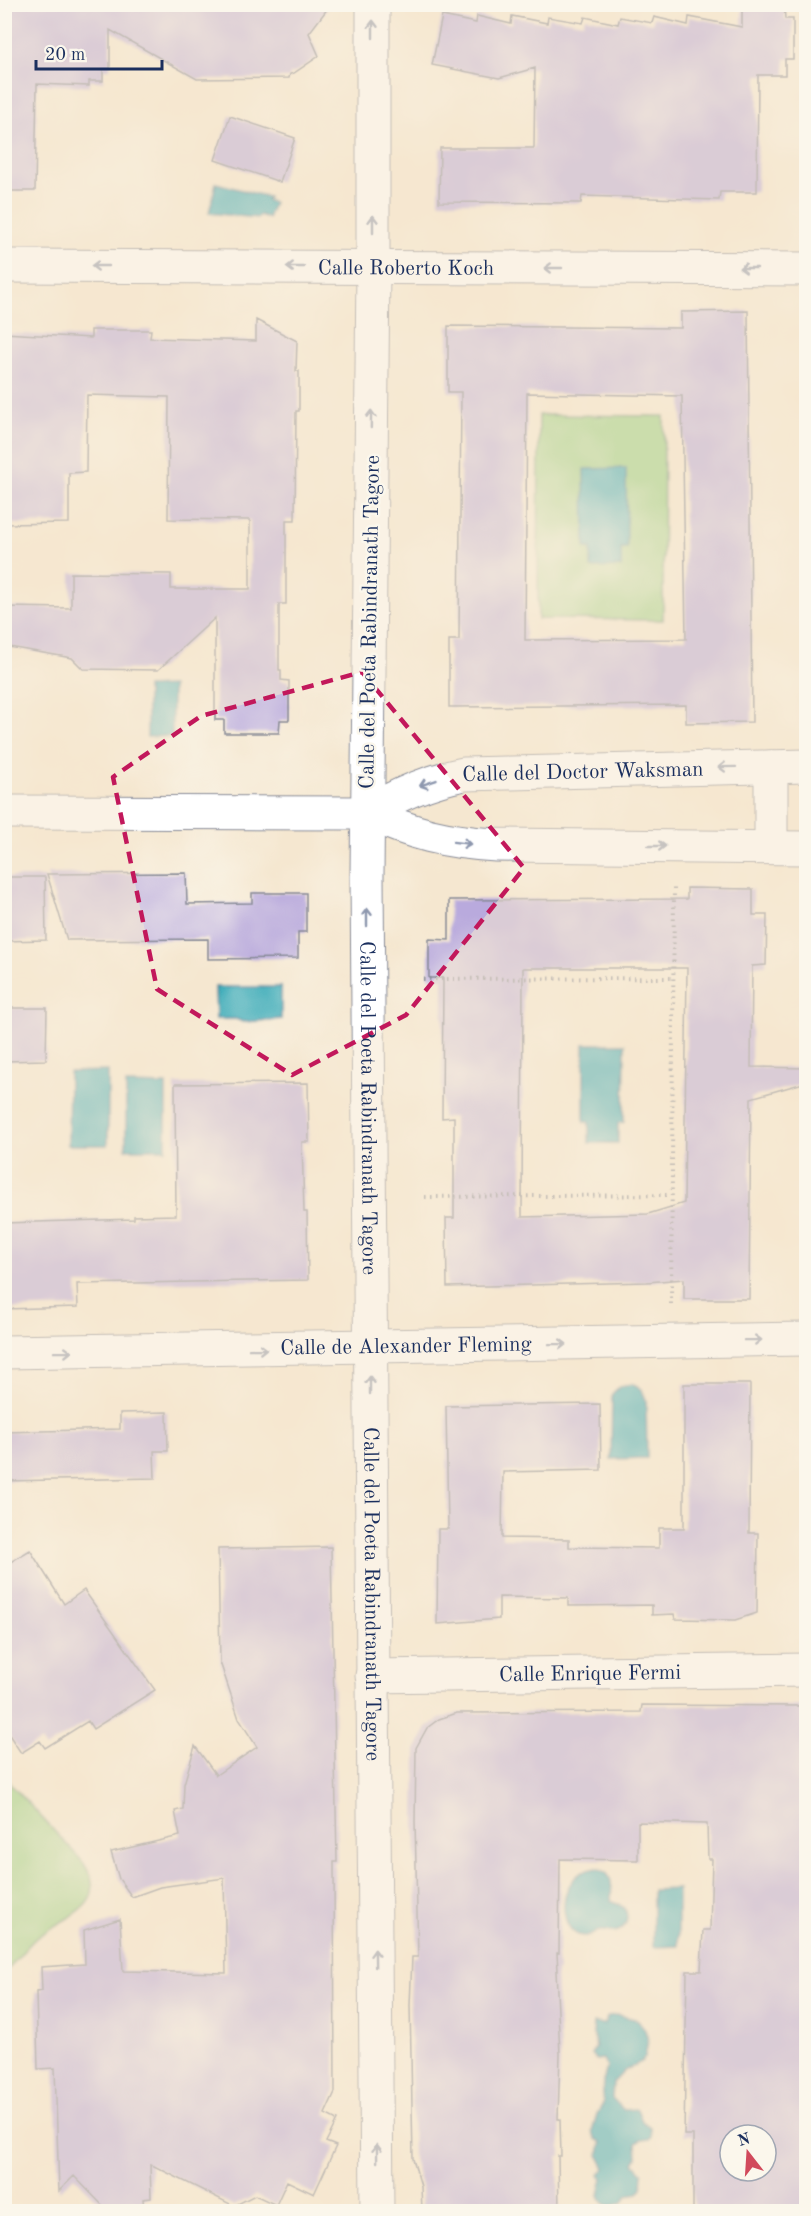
<svg xmlns="http://www.w3.org/2000/svg" width="811" height="2216" font-family="'Old Standard TT',serif">
<rect width="100%" height="100%" fill="#fbf7ec"/>
<filter id="ink" filterUnits="userSpaceOnUse"><feTurbulence type="fractalNoise" baseFrequency=".0167" numOctaves="2"/><feDisplacementMap in="SourceGraphic" scale="12" xChannelSelector="R" yChannelSelector="G"/><feConvolveMatrix kernelMatrix="1 2 1 2 8 2 1 2 1" color-interpolation-filters="sRGB"/></filter>
<filter id="wash" filterUnits="userSpaceOnUse"><feTurbulence type="fractalNoise" baseFrequency=".008" numOctaves="4" result="noise"/><feDisplacementMap in="SourceGraphic" scale="24" xChannelSelector="R" yChannelSelector="G"/><feGaussianBlur stdDeviation="1.35" result="paint"/><feColorMatrix in="noise" values="0 0 0 0 0 0 0 0 0 0 0 0 0 0 0 0 0 1.4 0 .05"/><feComposite in="paint" operator="in"/></filter>
<g filter="url(#wash)">
<rect width="100%" height="100%" fill="#f5e7d0"/>
<!-- green -->
<path fill="#98d082" stroke="#5a8070" stroke-width="1.5" d="M 539,415 L 664,416 L 663,620 L 538,619 Z
M 5,1778 L 82,1861 C 115,1908 63,1916 36,1938 C 24,1949 14,1962 5,1974 Z"/>
<!-- water -->
<path fill="#3dacb9" stroke="#2c6e8c" stroke-width="1.5" d="M 216,183 L 268,197 L 267,200 L 274,203 L 268,218 L 260,215 L 258,218 L 209,213 Z
M 626,468 L 627,548 L 621,548 L 621,567 L 591,568 L 591,548 L 585,548 L 584,469 Z
M 172,686 L 172,736 L 147,737 L 147,687 Z
M 215,987 L 281,987 L 281,1019 L 243,1022 L 236,1019 L 216,1019 Z
M 584,1044 L 625,1044 L 624,1122 L 618,1123 L 618,1143 L 589,1143 L 589,1122 L 584,1122 Z
M 108,1071 L 108,1145 L 68,1145 L 69,1072 Z
M 126,1084 L 166,1085 L 166,1149 L 126,1149 Z
M 632,1384 L 642,1390 L 646,1400 L 647,1458 L 611,1459 L 612,1394 L 620,1386 Z
M 597,1868 C 614,1873 612,1886 611,1901 L 625,1908 C 629,1918 627,1931 613,1932 C 609,1932 603,1930 599,1931 C 594,1932 592,1936 587,1936 C 563,1937 560,1903 568,1888 C 575,1875 582,1870 597,1868 Z
M 678,1889 L 678,1946 L 653,1947 L 653,1890 Z
M 618,2015 L 638,2020 L 645,2030 L 648,2040 L 645,2057 L 641,2062 L 624,2071 L 613,2083 L 612,2099 L 624,2110 L 637,2109 L 642,2121 L 650,2127 L 651,2136 L 649,2139 L 641,2140 L 636,2143 L 637,2158 L 634,2163 L 643,2173 L 642,2188 L 638,2193 L 627,2195 L 623,2202 C 612,2207 604,2208 599,2195 L 603,2178 L 600,2174 L 605,2168 L 599,2156 L 601,2142 L 596,2139 L 592,2131 L 597,2114 L 603,2104 L 603,2081 L 607,2068 L 603,2059 L 596,2060 L 591,2054 L 596,2047 L 593,2034 L 594,2023 L 604,2024 L 608,2016 Z"/>
<g id="blocks">
<!-- building -->
<path fill="#b9aadd" fill-rule="evenodd" d="M 65,4 L 331,4 L 309,33 L 319,56 L 294,73 L 290,74 L 289,78 L 197,79 L 110,30 L 110,69 L 103,69 L 103,81 L 89,81 L 89,86 L 37,84 L 35,191 L 4,191 L 4,7 Z
M 784,4 L 785,19 L 793,19 L 793,59 L 785,59 L 785,75 L 758,75 L 757,192 L 720,192 L 719,200 L 582,196 L 581,203 L 439,202 L 440,148 L 534,148 L 535,68 L 499,78 L 432,65 L 442,16 L 476,23 L 477,16 L 511,24 L 512,16 L 547,23 L 548,17 L 583,23 L 585,17 L 618,24 L 620,17 L 652,23 L 654,17 L 688,25 L 689,17 L 742,27 L 742,6 Z
M 230,116 L 295,138 L 280,182 L 215,160 Z
M 748,311 L 752,722 L 686,723 L 686,705 L 449,707 L 449,640 L 459,640 L 461,392 L 448,392 L 448,326 L 681,328 L 681,312 ZM 527,393 L 682,396 L 686,639 L 525,640 Z
M 256,320 L 297,341 L 296,371 L 299,371 L 299,411 L 296,411 L 295,520 L 286,520 L 286,604 L 279,604 L 279,670 L 281,670 L 281,680 L 289,681 L 289,720 L 280,720 L 279,733 L 224,733 L 224,720 L 215,720 L 215,618 L 158,670 L 83,669 L 72,658 L 4,646 L 4,607 L 71,608 L 71,573 L 171,574 L 171,589 L 250,589 L 250,520 L 168,519 L 169,397 L 87,395 L 86,472 L 69,473 L 69,523 L 4,524 L 4,333 L 91,338 L 91,330 L 151,330 L 150,338 L 256,341 Z
M 186,873 L 187,904 L 252,903 L 252,893 L 306,893 L 306,932 L 298,932 L 298,958 L 208,959 L 208,939 L 67,940 L 47,874 Z
M 4,877 L 45,877 L 46,940 L 4,941 Z
M 687,888 L 753,889 L 753,915 L 767,915 L 766,965 L 752,966 L 751,1067 L 807,1068 L 807,1082 L 751,1098 L 749,1299 L 684,1299 L 684,1279 L 647,1282 L 447,1287 L 446,1218 L 454,1218 L 454,1117 L 442,1118 L 443,978 L 429,978 L 429,939 L 449,940 L 449,900 L 687,899 ZM 523,968 L 687,968 L 684,1203 L 648,1214 L 522,1217 Z
M 4,1008 L 47,1008 L 46,1060 L 4,1061 Z
M 308,1083 L 309,1142 L 302,1142 L 304,1212 L 307,1212 L 308,1280 L 77,1284 L 78,1307 L 4,1309 L 4,1223 L 134,1219 L 134,1216 L 176,1215 L 175,1084 Z
M 684,1384 L 750,1384 L 749,1533 L 758,1533 L 757,1613 L 735,1620 L 675,1619 L 674,1614 L 652,1615 L 652,1605 L 568,1606 L 568,1598 L 499,1597 L 499,1619 L 437,1624 L 438,1529 L 448,1529 L 446,1406 L 600,1404 L 601,1470 L 503,1472 L 502,1538 L 569,1539 L 569,1547 L 659,1548 L 659,1528 L 684,1528 Z
M 167,1412 L 168,1451 L 154,1451 L 155,1478 L 4,1481 L 4,1432 L 120,1429 L 120,1413 Z
M 331,1547 L 337,1862 L 334,1862 L 335,2092 L 325,2114 L 337,2120 L 326,2142 L 336,2146 L 314,2194 L 287,2181 L 276,2205 L 255,2195 L 234,2206 L 150,2164 L 151,2198 L 143,2199 L 144,2211 L 108,2211 L 74,2176 L 59,2191 L 55,2068 L 38,2069 L 36,1992 L 42,1991 L 41,1967 L 85,1964 L 84,1930 L 120,1919 L 123,1971 L 226,1973 L 224,1878 L 160,1887 L 132,1897 L 119,1879 L 111,1852 L 180,1836 L 175,1811 L 183,1809 L 184,1784 L 195,1746 L 216,1775 L 257,1747 L 239,1719 L 220,1662 L 218,1549 Z
M 30,1550 L 64,1604 L 84,1590 L 155,1690 L 93,1729 L 88,1721 L 45,1748 L 40,1741 L 21,1753 L 4,1727 L 4,1566 Z
M 642,1705 L 807,1706 L 807,2211 L 693,2211 L 693,2135 L 684,2135 L 687,1971 L 701,1971 L 703,1930 L 710,1930 L 712,1859 L 708,1859 L 707,1824 L 638,1822 L 638,1860 L 560,1859 L 559,1953 L 557,1953 L 558,1971 L 556,1971 L 560,2054 L 558,2119 L 560,2119 L 561,2156 L 558,2156 L 559,2211 L 422,2211 L 421,2186 L 413,2159 L 410,2005 L 412,1957 L 418,1957 L 415,1821 L 416,1748 L 427,1728 L 439,1719 L 457,1713 L 641,1712 ZM 730,2135 L 766,2135 L 766,2171 L 730,2171 Z"/>
</g>
</g>
<g filter="url(#ink)">
<use href="#blocks" fill-opacity="0" stroke="#888b97" stroke-width="1.5"/>
<g fill="none" stroke-linecap="round" stroke-linejoin="round">
<!-- minor casing -->
<g stroke="#888b97" stroke-width="35">
<g id="minor">
<path id="s1" d="M 373,4 L 373,267 L 367,876 L 377,2212"/>
<path id="s2" d="M 4,266 L 806,269"/>
<path id="s3" d="M 4,1352 L 806,1339"/>
<path id="s4" d="M 372,1676 L 806,1670"/>
</g>
</g>
<!-- secondary casing -->
<g stroke="#888b97" stroke-width="35">
<g id="secondary">
<path d="M 771,767 L 771,847"/>
<path d="M 4,812 L 367,813 C 413,834 446,842 496,845 L 806,848"/>
<path id="s5" d="M 367,813 C 398,794 428,781 464,774 L 806,766"/>
</g>
</g>
<!-- path -->
<path stroke="#888b97" stroke-width="4" stroke-dasharray="1.5 4.5" stroke-linecap="butt" d="M 423,979 L 673,978
M 425,1197 L 671,1195
M 671,1304 L 674,886"/>
<!-- minor -->
<use href="#minor" stroke="#fff" stroke-width="33"/>
<!-- secondary -->
<use href="#secondary" stroke="#fff" stroke-width="33"/>
</g>
<!-- one-way arrows -->
<defs><path id="oneway-shaft" d="M-6 0H5M1.5-3L5.5 0L1.5 3" fill="none" stroke-width="1.6" stroke-linecap="round" stroke-linejoin="round" transform="scale(1.5)"/></defs>
<g stroke="#8d97ae">
<use href="#oneway-shaft" transform="translate(373 29) rotate(-90)"/>
<use href="#oneway-shaft" transform="translate(373 224) rotate(-90)"/>
<use href="#oneway-shaft" transform="translate(100 266) rotate(-180)"/>
<use href="#oneway-shaft" transform="translate(295 267) rotate(-180)"/>
<use href="#oneway-shaft" transform="translate(553 268) rotate(-180)"/>
<use href="#oneway-shaft" transform="translate(748 268) rotate(-180)"/>
<use href="#oneway-shaft" transform="translate(371 419) rotate(-89)"/>
<use href="#oneway-shaft" transform="translate(727 767) rotate(179)"/>
<use href="#oneway-shaft" transform="translate(428 783) rotate(161)"/>
<use href="#oneway-shaft" transform="translate(462 843) rotate(7)"/>
<use href="#oneway-shaft" transform="translate(657 846)"/>
<use href="#oneway-shaft" transform="translate(367 917) rotate(-90)"/>
<use href="#oneway-shaft" transform="translate(753 1340) rotate(-1)"/>
<use href="#oneway-shaft" transform="translate(558 1344) rotate(-1)"/>
<use href="#oneway-shaft" transform="translate(258 1349) rotate(-1)"/>
<use href="#oneway-shaft" transform="translate(63 1352) rotate(-1)"/>
<use href="#oneway-shaft" transform="translate(370 1385) rotate(-90)"/>
<use href="#oneway-shaft" transform="translate(375 1958) rotate(-91)"/>
<use href="#oneway-shaft" transform="translate(377 2153) rotate(-91)"/>
</g>
</g>
<!-- marked area -->
<path d="M0 0H811V2216H0ZM 362,672 L 524,868 L 406,1015 L 292,1075 L 157,989 L 113,777 L 201,716 Z" fill="#f5e7d0" fill-opacity=".55" fill-rule="evenodd"/>
<path fill="none" stroke="#c2185b" stroke-width="4.5" stroke-dasharray="12 8" stroke-linejoin="round" d="M 362,672 L 524,868 L 406,1015 L 292,1075 L 157,989 L 113,777 L 201,716 Z"/>
<g text-anchor="middle" stroke-width="5" stroke-linejoin="round" paint-order="stroke">
<!-- street labels -->
<g font-size="21" fill="#1b2f5e" stroke="#fbf7ec">
<text dy="7" stroke="none"><textPath href="#s2" startOffset="402">Calle Roberto Koch</textPath></text>
<text transform="translate(369 622) rotate(-89)" y="7">Calle del Poeta Rabindranath Tagore</text>
<text dy="7" stroke="none"><textPath href="#s5" startOffset="224">Calle del Doctor Waksman</textPath></text>
<text dy="7" stroke="none"><textPath href="#s1" startOffset="1104">Calle del Poeta Rabindranath Tagore</textPath></text>
<text dy="7" stroke="none"><textPath href="#s3" startOffset="402">Calle de Alexander Fleming</textPath></text>
<text dy="7" stroke="none"><textPath href="#s1" startOffset="1590">Calle del Poeta Rabindranath Tagore</textPath></text>
<text dy="7" stroke="none"><textPath href="#s4" startOffset="218">Calle Enrique Fermi</textPath></text>
</g>
</g>
<!-- margin -->
<rect width="811" height="2216" fill="none" stroke="#fbf7ec" stroke-width="24"/>
<!-- north arrow -->
<g transform="translate(748 2153) rotate(343)"><circle r="28" fill="#fbf7ec" stroke="#a1a7b3" stroke-width="1.5"/>
<path d="M0-4.5L10 22L0 15L-10 22Z" fill="#d1495b"/>
<text y="-9" font-size="16" font-weight="bold" text-anchor="middle" fill="#1b2f5e">N</text>
</g>
<!-- scale -->
<path d="M36 60v9h126v-9" fill="none" stroke="#1b2f5e" stroke-width="3"/>
<text x="45" y="60" font-size="18" fill="#1b2f5e" stroke="#fbf7ec" stroke-width="4.5" paint-order="stroke">20 m</text>
</svg>
